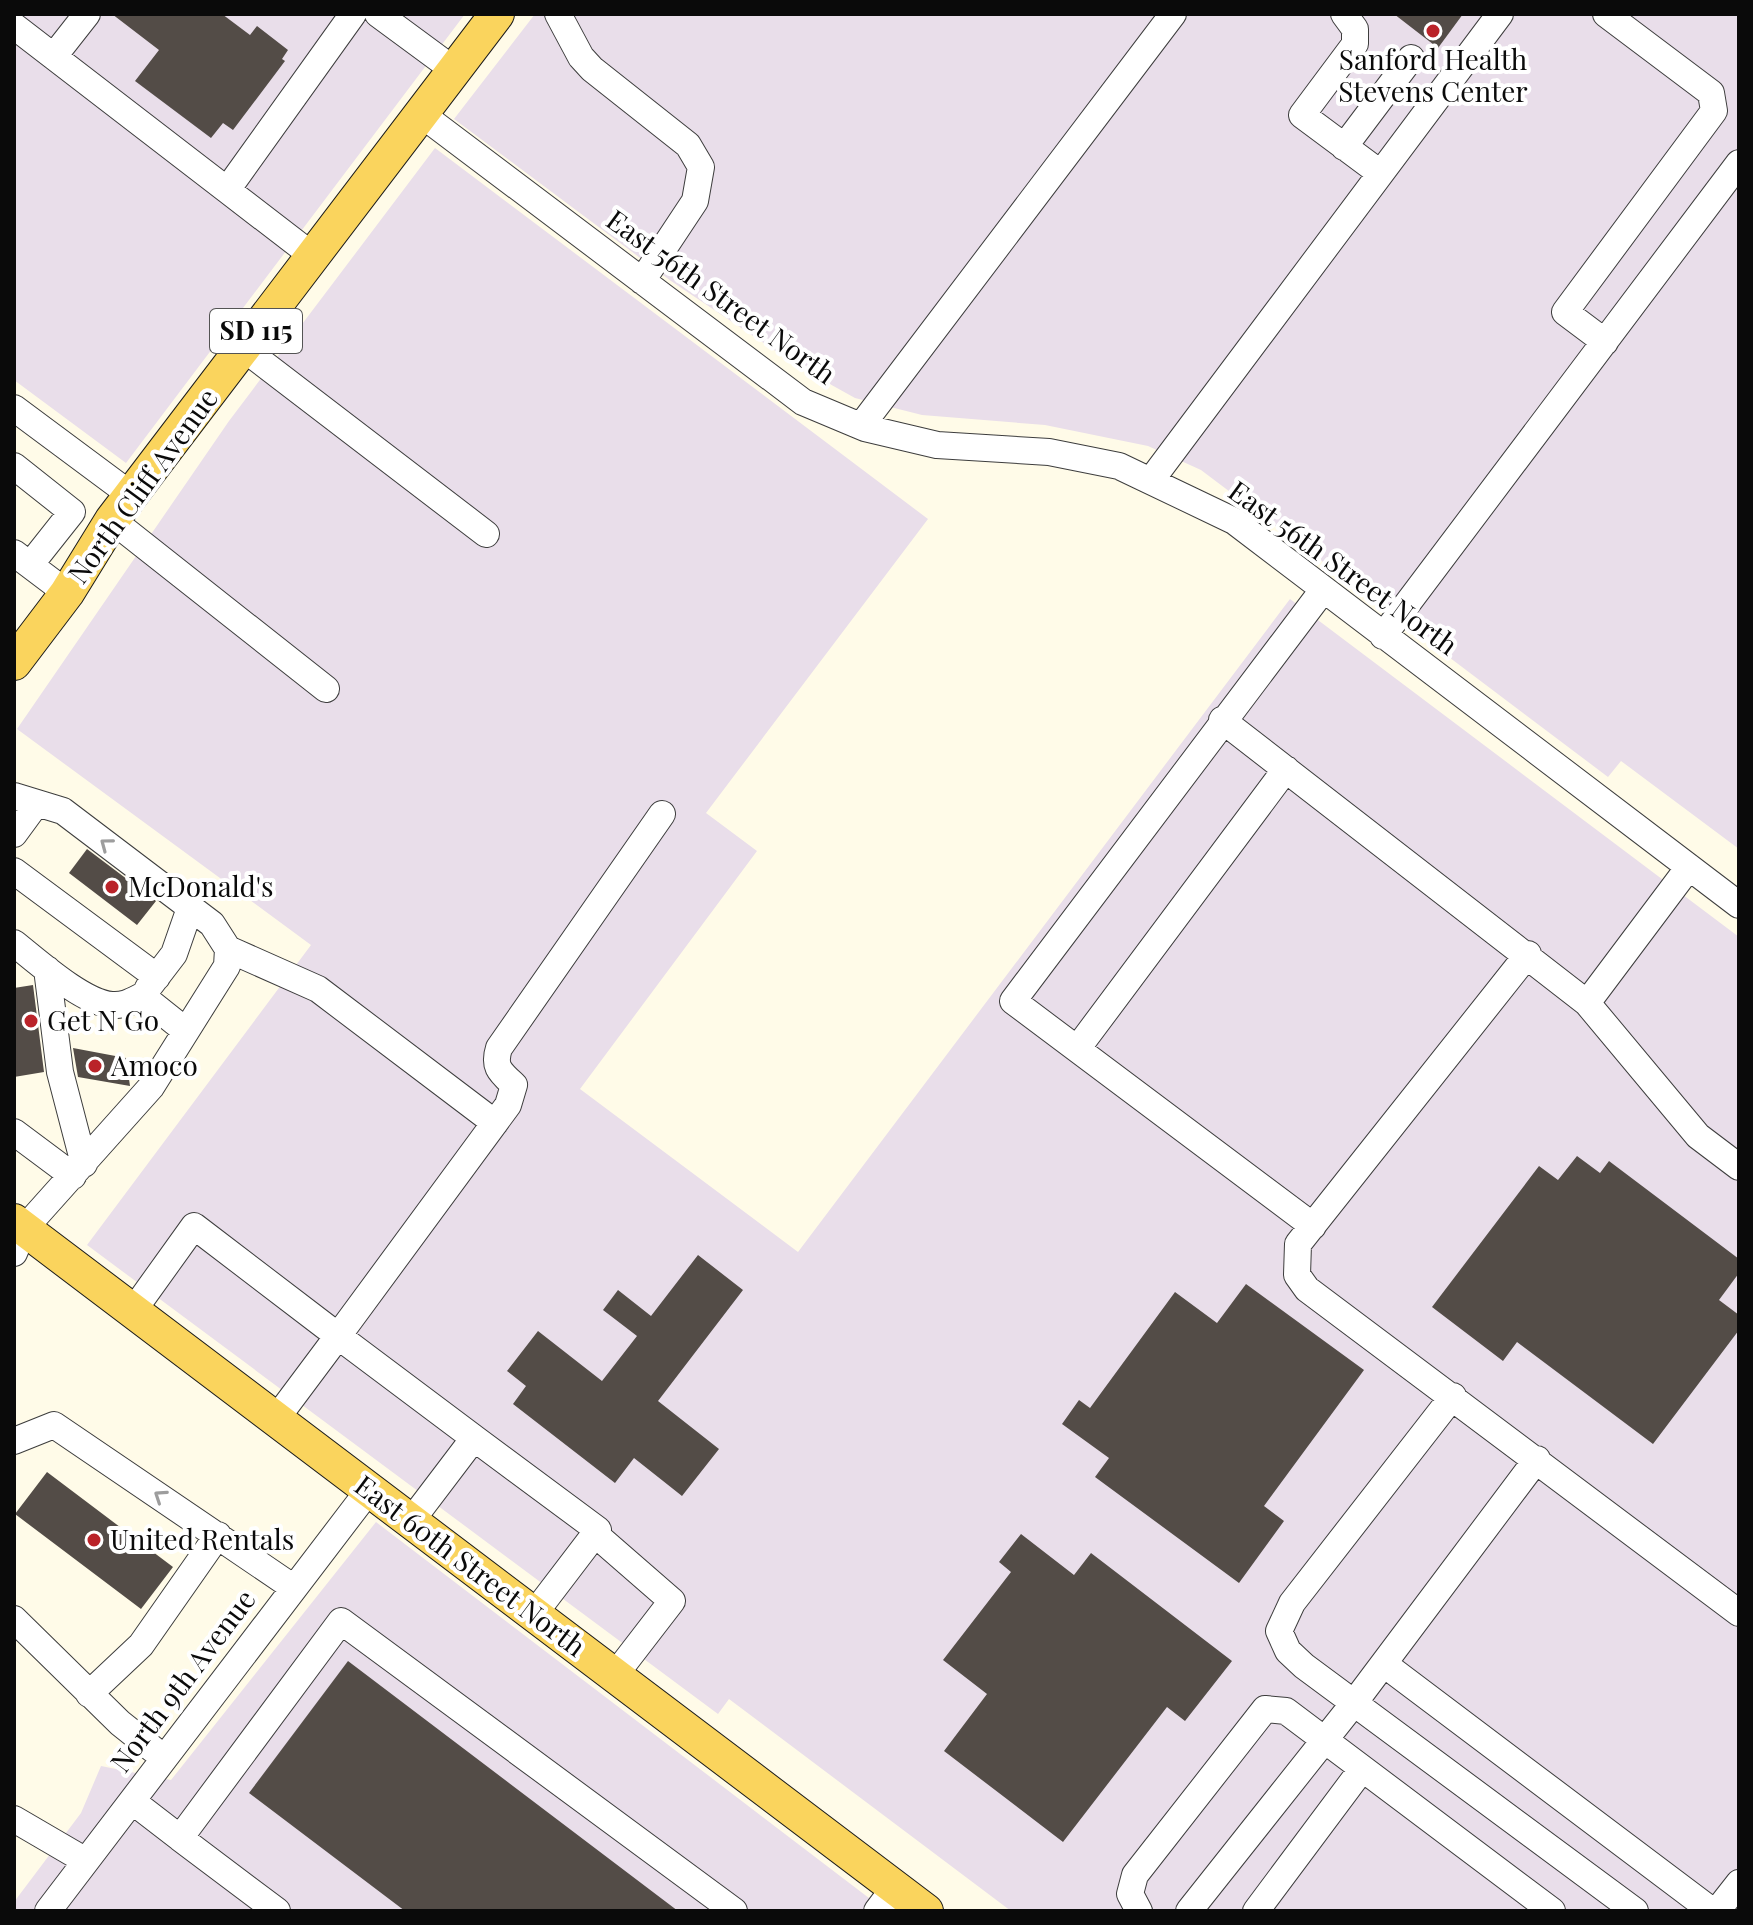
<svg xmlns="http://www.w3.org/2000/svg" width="1753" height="1925" font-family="'Playfair Display',serif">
<rect width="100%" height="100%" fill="#fffbe8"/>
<!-- industrial -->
<path fill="#e9deea" d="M 14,14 L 465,14 L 126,463 L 14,380 Z
M 535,14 L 1739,14 L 1739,849 L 1621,761 L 1608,777 L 1201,470 L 1148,446 L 1045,425 L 922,415 L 855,398 L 801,368 L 671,281 L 454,119 Z
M 435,148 L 928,519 L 706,813 L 757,851 L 580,1089 L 798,1252 L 1290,599 L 1739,937 L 1739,1911 L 1011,1911 L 729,1699 L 718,1714 L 87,1245 L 311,945 L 17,729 L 229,421 Z
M 376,1522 L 886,1911 L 14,1911 L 14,1902 L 81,1813 L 101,1766 L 171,1780 Z"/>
<!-- building -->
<path fill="#534c47" d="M 112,14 L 222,14 L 250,35 L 257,26 L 288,50 L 282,59 L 285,61 L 233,130 L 223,123 L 211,138 L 135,81 L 159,50 Z
M 1394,14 L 1463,14 L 1438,48 Z
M 87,849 L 156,901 L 137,925 L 69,873 Z
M 33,985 L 44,1072 L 14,1077 L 14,988 Z
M 73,1048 L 126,1058 L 130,1086 L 78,1077 Z
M 1577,1156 L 1600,1173 L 1609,1161 L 1739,1259 L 1739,1273 L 1719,1300 L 1739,1315 L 1739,1330 L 1653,1444 L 1517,1342 L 1503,1361 L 1432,1307 L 1539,1166 L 1558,1180 Z
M 698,1255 L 743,1290 L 658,1401 L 719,1449 L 682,1496 L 634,1458 L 615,1483 L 513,1404 L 526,1386 L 507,1371 L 538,1331 L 602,1381 L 637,1336 L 603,1310 L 618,1290 L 651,1316 Z
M 1246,1284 L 1364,1370 L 1264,1506 L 1284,1521 L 1239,1583 L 1095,1477 L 1109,1458 L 1062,1424 L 1079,1400 L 1090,1408 L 1175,1292 L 1217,1323 Z
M 47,1472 L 173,1567 L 141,1609 L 15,1514 Z
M 1021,1534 L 1074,1575 L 1091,1553 L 1232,1661 L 1185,1721 L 1167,1707 L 1063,1842 L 944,1751 L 987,1694 L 943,1660 L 1011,1572 L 999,1562 Z
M 348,1661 L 678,1911 L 405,1911 L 249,1793 Z"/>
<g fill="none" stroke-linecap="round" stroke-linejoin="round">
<!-- minor casing -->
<g stroke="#3d3d3d" stroke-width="28">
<path id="minor" d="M 378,14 L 454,70
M 558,14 L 581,57 L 592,69 L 688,145 L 701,167 L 695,201 L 642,281
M 1344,14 L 1355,29 L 1355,44 L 1302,115 L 1380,173
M 14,26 L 227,190
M 54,56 L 87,14
M 421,114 L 803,402 L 865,428 L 937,445 L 1049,452 L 1119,466 L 1234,521 L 1739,905
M 1344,147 L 1411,58
M 313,256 L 227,190 L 353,14
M 1605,342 L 1565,312 L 1714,111 L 1711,93 L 1606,14
M 243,348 L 486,534
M 14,408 L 131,495
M 861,426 L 1173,14
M 14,466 L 72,512 L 30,565
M 1152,479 L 1500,14
M 112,520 L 326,689
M 14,553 L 67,593
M 1383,636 L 1739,163
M 1222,720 L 1587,1003 L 1698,1136 L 1739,1167
M 14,796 L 63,811 L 212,924 L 228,949 L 227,966 L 151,1087 L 24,1229 L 14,1253
M 14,834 L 36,804
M 14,871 L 157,977
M 14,943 C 37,961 83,1003 112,1005 C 124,1006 132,1001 142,996 L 186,1031
M 228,949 L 318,989 L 495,1123
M 1528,954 L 1298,1244 L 1297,1275 L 1307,1289 L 1739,1613
M 47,969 L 60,1072 L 84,1164
M 148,988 L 174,954 L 190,908
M 1587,1003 L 1689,867
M 1077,1049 L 1286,769
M 14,1132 L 73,1176
M 1313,1226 L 1013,1001 L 1323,590
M 133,1311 L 194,1226 L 338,1336 L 508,1105 L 514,1085 C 500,1072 493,1067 499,1048 L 662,814
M 1453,1396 L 1292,1603 L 1279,1631 L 1288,1651 L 1304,1666 L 1635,1911
M 276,1419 L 338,1336 L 474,1438
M 14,1441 L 54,1425 L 294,1588
M 411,1521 L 474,1438 L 598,1530 L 534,1614
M 595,1534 L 672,1601 L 615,1675
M 14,1619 L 120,1723 L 164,1758
M 1384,1664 L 1712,1911
M 89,1694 L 141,1645 L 218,1535
M 132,1801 L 180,1838
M 14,1819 L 86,1861
M 48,1911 L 369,1490
M 277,1911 L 180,1838 L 341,1621 L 734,1911
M 877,1911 L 895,1887
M 1139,1911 L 1130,1894 L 1135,1875 L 1265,1709 L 1286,1711 L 1552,1911
M 1189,1911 L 1354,1703 L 1537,1459
M 1256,1911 L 1362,1769
M 1717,1911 L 1739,1883"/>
</g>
<!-- major casing -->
<g stroke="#1b1b1b" stroke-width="36">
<path id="major" d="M 14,663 L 67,593 L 112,520 L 497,14
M 14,1221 L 926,1911"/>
</g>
<!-- minor -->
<use href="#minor" stroke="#fff" stroke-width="26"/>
<!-- major -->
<use href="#major" stroke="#fad45d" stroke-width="34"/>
</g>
<!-- one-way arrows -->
<defs><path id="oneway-chevron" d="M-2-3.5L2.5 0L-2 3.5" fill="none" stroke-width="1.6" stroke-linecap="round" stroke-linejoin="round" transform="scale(2)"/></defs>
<g stroke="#9d9d9d">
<use href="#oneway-chevron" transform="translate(106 844) rotate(-143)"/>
<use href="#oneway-chevron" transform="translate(160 1496) rotate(-146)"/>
</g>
<!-- markers -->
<g fill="#ba2329" stroke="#fff" stroke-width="3">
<circle cx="1433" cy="31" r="8"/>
<circle cx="112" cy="887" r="8"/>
<circle cx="31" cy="1021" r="8"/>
<circle cx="95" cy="1066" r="8"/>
<circle cx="94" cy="1540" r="8"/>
</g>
<g text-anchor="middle" stroke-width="8" stroke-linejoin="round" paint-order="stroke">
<!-- shield labels -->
<rect fill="#fff" stroke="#545454" stroke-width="2" x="210" y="309" width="92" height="44" rx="6"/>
<g font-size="26" font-weight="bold" fill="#0a0a0a">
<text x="256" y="340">SD 115</text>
</g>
<!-- poi labels -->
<g font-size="28" fill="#0a0a0a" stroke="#fff" text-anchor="start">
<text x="1433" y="70" text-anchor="middle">Sanford Health<tspan x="1433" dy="32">Stevens Center</tspan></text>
<text x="128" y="897">McDonald's</text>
<text x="47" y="1031">Get N Go</text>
<text x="111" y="1076">Amoco</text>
<text x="110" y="1550">United Rentals</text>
</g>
<!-- street labels -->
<g font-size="28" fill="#0a0a0a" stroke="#fff">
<text transform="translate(721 297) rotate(36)" y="10">East 56th Street North</text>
<text transform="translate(143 486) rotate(-54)" y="10">North Cliff Avenue</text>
<text transform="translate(1343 568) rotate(36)" y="10">East 56th Street North</text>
<text transform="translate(470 1566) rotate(37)" y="10">East 60th Street North</text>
<text transform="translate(183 1681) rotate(-53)" y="10">North 9th Avenue</text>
</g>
</g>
<!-- border -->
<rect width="1753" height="1925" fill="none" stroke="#0a0a0a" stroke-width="32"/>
</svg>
